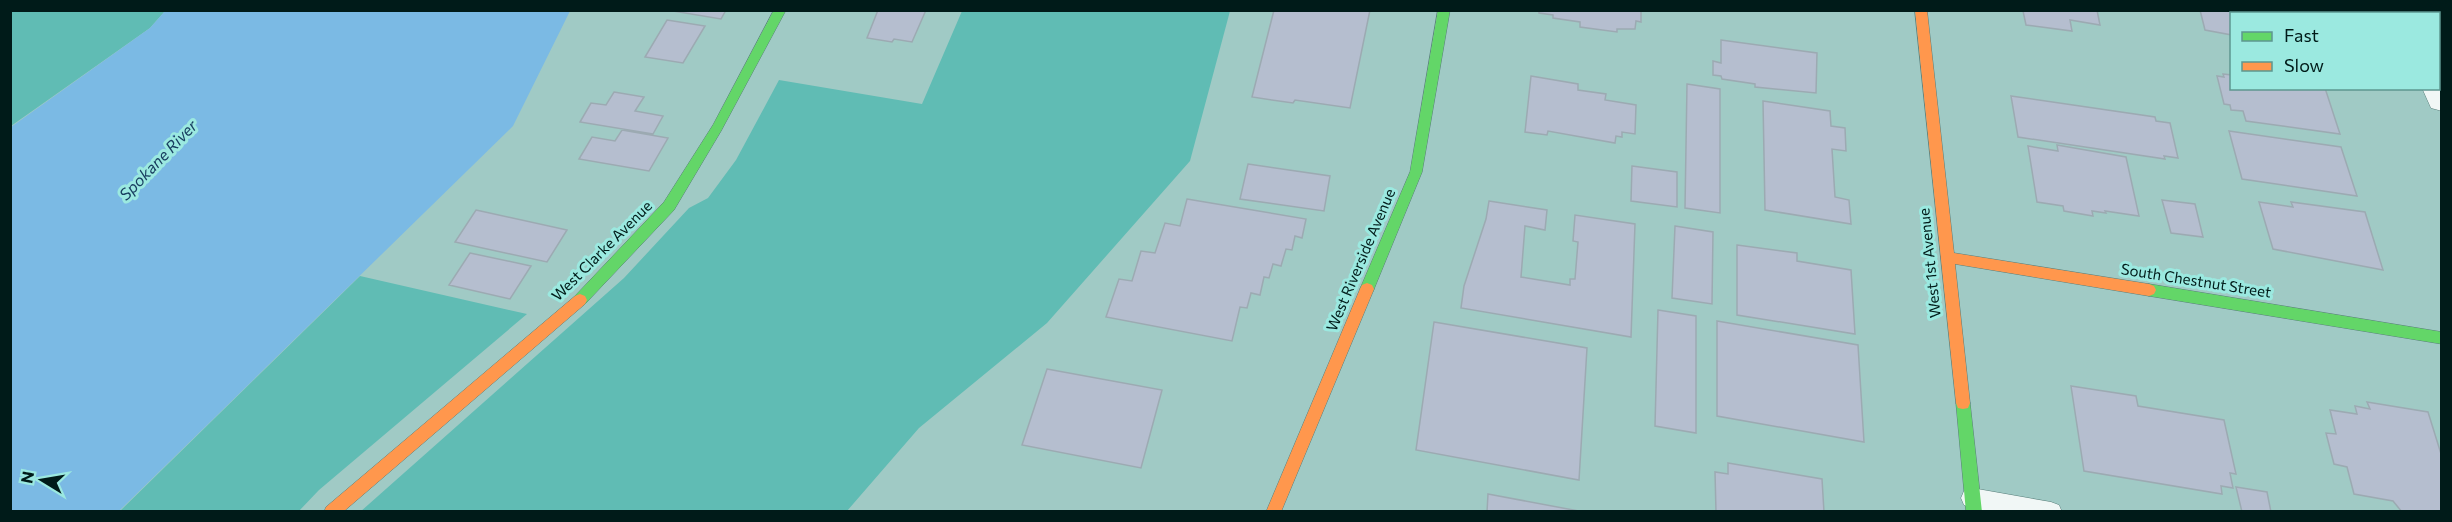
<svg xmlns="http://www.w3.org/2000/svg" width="2452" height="522" font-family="Commissioner,sans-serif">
<rect width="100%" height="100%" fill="#a0cac5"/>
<!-- green -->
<path fill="#60bcb4" d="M 11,11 L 165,11 L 150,28 L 11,126 Z
M 962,11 L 1230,11 L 1190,161 L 1047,323 L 919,428 L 847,511 L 360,512 L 624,278 L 689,208 L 708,198 L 736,160 L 779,80 L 922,104 Z
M 360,276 L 527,314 L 319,490 L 299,511 L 119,512 Z"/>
<!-- water -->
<path fill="#7bbae4" d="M 165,11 L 570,11 L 513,126 L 119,511 L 11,511 L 11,127 L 150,28 Z"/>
<!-- building -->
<path fill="#b5becf" stroke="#9caab2" stroke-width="1.5" d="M 667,10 L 726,10 L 721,19 Z
M 878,10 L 926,10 L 912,42 L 894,39 L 892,42 L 867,38 Z
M 1274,10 L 1370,10 L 1350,108 L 1295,100 L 1293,103 L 1252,97 Z
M 1539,10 L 1641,10 L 1641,22 L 1636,21 L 1635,29 L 1617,29 L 1617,32 L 1580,27 L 1580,22 L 1553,18 L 1553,15 L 1539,13 Z
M 2018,10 L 2097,10 L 2100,25 L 2070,20 L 2072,31 L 2026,25 L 2023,11 Z
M 2200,10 L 2269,10 L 2280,14 L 2232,14 L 2232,35 L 2205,30 Z
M 667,20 L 705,26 L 683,63 L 645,57 Z
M 1721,40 L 1817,53 L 1816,93 L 1755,87 L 1755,84 L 1722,79 L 1721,76 L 1713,75 L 1713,61 L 1721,63 Z
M 2223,74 L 2232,75 L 2232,88 L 2325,88 L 2340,134 L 2246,121 L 2243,111 L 2231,110 L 2230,105 L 2224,104 L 2217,76 L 2224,77 Z
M 1531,76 L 1578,84 L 1578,90 L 1606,94 L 1605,100 L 1636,105 L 1635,134 L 1622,132 L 1622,137 L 1616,136 L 1615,143 L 1548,131 L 1547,135 L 1525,132 Z
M 1687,84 L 1720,89 L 1720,213 L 1685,208 Z
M 614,92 L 644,97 L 635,111 L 663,116 L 653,134 L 580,122 L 591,103 L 606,105 Z
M 2011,96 L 2155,117 L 2156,121 L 2170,123 L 2178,158 L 2164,156 L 2165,159 L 2018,137 Z
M 1763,101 L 1830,111 L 1831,126 L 1845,128 L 1846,151 L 1832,149 L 1835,197 L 1849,200 L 1851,224 L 1765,210 Z
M 622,130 L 668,138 L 649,171 L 579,159 L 592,137 L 615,141 Z
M 2229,131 L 2341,147 L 2357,196 L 2242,179 Z
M 2057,145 L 2126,157 L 2139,216 L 2105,211 L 2106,213 L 2092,211 L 2093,216 L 2064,211 L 2063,206 L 2037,202 L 2028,146 L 2058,151 Z
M 1248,164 L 1330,176 L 1324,211 L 1240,199 Z
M 1632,166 L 1677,172 L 1677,207 L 1631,201 Z
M 1187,199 L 1306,219 L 1302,238 L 1295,236 L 1292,250 L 1286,249 L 1281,266 L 1273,264 L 1269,278 L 1264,277 L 1260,295 L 1251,293 L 1247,308 L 1240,307 L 1232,341 L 1106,317 L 1119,279 L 1132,281 L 1141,251 L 1155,253 L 1165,223 L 1180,226 Z
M 2162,200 L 2195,204 L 2203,237 L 2171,233 Z
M 1489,201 L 1547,210 L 1545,230 L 1525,226 L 1521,277 L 1570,285 L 1570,279 L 1575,279 L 1578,242 L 1573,241 L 1575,215 L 1635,224 L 1631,337 L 1461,308 L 1464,286 L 1486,219 Z
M 2259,202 L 2293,207 L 2291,202 L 2365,212 L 2383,270 L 2273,249 Z
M 476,210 L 567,230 L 547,262 L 455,242 Z
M 1675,226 L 1713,232 L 1712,304 L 1672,298 Z
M 1737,245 L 1797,253 L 1797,261 L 1851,270 L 1855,334 L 1737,315 Z
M 470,253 L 531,266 L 510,299 L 449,285 Z
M 1658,310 L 1696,316 L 1696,433 L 1655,426 Z
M 1717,321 L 1858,345 L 1864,442 L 1717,416 Z
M 1434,322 L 1587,348 L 1579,480 L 1416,450 Z
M 1047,369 L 1162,390 L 1141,468 L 1022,445 Z
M 2071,386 L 2136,396 L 2138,406 L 2224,420 L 2236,474 L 2230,473 L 2233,488 L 2221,486 L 2222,494 L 2084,471 Z
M 2367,402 L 2428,412 L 2442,457 L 2442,512 L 2402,512 L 2393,501 L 2354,494 L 2347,467 L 2334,464 L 2326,433 L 2336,434 L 2330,410 L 2357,414 L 2355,406 L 2370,409 Z
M 1728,463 L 1822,479 L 1824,512 L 1716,512 L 1715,472 L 1728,474 Z
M 2236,487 L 2267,492 L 2271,512 L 2242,512 Z
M 1488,494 L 1584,512 L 1487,512 Z"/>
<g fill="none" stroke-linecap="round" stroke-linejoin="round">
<!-- lane casing -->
<g stroke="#597f7b" stroke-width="1">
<path id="lane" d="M 1972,488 L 2051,502 L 2059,505 L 2062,512 C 2030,512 1994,517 1964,505 L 1961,498 L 1964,491 Z"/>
</g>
<!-- street casing -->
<g stroke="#597f7b" stroke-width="1">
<path id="street" d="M 2393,10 L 2422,10 L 2422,14 L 2393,14 Z
M 2438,77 L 2442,78 L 2442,111 L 2431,108 L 2422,88 L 2438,88 Z"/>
</g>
<!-- fast casing -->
<g stroke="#597f7b" stroke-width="1">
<path id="fast" d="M 774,10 L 786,10 L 721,131 L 674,210 L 585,304 L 580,306 L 575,304 L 573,300 L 575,296 L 664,202 L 713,125 Z
M 1438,10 L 1450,10 L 1422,172 L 1374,289 L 1372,293 L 1362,293 L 1360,289 L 1410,172 Z
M 2149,284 L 2442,332 L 2442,344 L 2149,296 L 2144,294 L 2142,290 L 2144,286 Z
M 1963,397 L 1968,398 L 1970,403 L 1982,512 L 1966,512 L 1956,403 L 1958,398 Z"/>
</g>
<!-- slow casing -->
<g stroke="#597f7b" stroke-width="1">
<path id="slow" d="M 1915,10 L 1927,10 L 1954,253 L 2149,284 L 2154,286 L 2156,290 L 2154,294 L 2149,296 L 1955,264 L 1970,403 L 1968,408 L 1963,409 L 1958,408 L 1956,403 Z
M 1367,283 L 1372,285 L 1374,289 L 1281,512 L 1266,512 L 1360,289 L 1362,285 Z
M 580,294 L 585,296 L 587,300 L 585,304 L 343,512 L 324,512 L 326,507 L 575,296 Z"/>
</g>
<!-- lane -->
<use href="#lane" fill="#f1f7f6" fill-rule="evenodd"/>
<!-- street -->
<use href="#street" fill="#f1f7f6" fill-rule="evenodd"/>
<!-- fast -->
<use href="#fast" fill="#63d668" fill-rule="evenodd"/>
<!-- slow -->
<use href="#slow" fill="#ff974d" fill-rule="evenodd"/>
</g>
<g text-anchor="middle" stroke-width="6" stroke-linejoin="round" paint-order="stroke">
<!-- street labels -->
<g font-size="15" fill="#001b19" stroke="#9be9e0">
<text transform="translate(602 251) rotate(-45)" y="5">West Clarke Avenue</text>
<text transform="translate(1361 260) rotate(-67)" y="5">West Riverside Avenue</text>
<text transform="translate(1930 263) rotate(-96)" y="5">West 1st Avenue</text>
<text transform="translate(2196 281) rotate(9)" y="5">South Chestnut Street</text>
</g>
<!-- water labels -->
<g font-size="16" font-style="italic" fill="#193f60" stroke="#9be9e0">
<text transform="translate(158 160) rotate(-46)" y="6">Spokane River</text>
</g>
</g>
<!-- border -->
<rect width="2452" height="522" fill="none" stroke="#001b19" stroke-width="24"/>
<!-- legend -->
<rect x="2230" y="12" width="210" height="78" fill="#9be9e0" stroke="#5d9790" stroke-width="1.5"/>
<rect x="2242" y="32" width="30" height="9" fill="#63d668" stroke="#5d9790" stroke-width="1.5"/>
<text x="2284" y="42" font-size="18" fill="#001b19">Fast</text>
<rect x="2242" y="62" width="30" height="9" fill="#ff974d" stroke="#5d9790" stroke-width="1.5"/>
<text x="2284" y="72" font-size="18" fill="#001b19">Slow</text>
<!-- north arrow -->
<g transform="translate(42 480) rotate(281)" stroke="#9be9e0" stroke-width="4.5" paint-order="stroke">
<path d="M0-4.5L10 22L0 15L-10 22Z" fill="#001b19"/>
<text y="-9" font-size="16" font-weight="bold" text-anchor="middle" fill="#001b19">N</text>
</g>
</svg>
